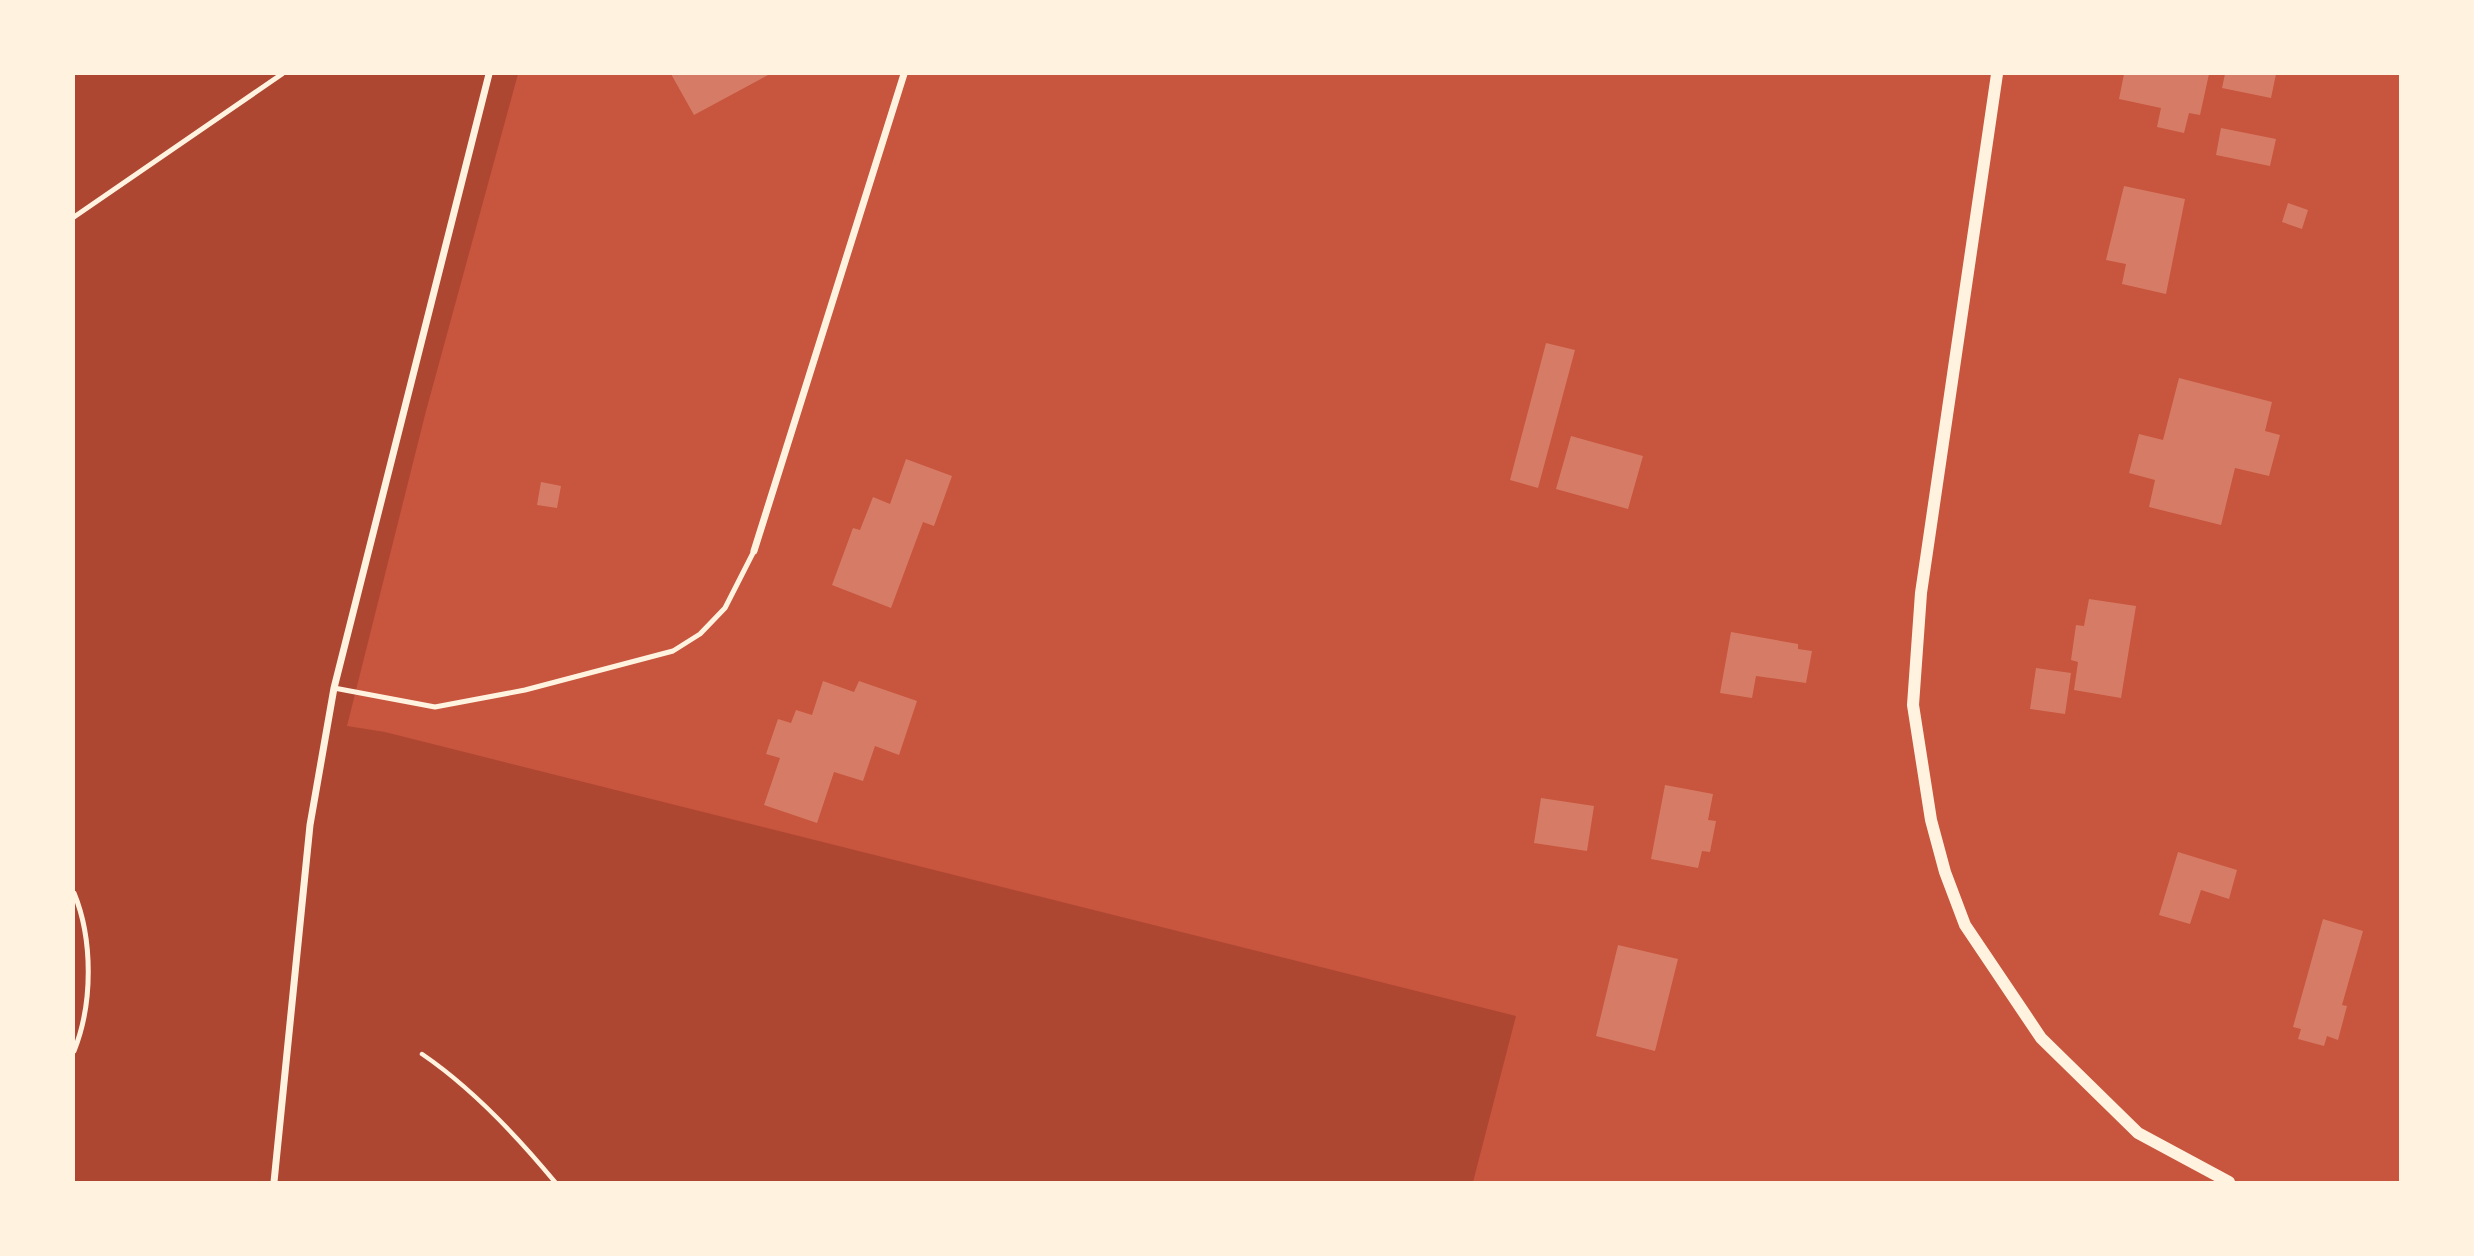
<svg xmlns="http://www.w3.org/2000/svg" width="2474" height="1256" font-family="Barlow,sans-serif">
<rect width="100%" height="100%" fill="#c8553d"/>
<!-- green -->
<path fill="#ae4732" d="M 74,74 L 518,74 L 426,411 L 347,726 L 385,732 L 1516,1016 L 1473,1182 L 74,1182 Z"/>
<!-- building -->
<path fill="#d67c66" d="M 671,74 L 770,74 L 694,115 Z
M 2124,74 L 2209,74 L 2200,115 L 2189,113 L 2184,133 L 2157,127 L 2161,108 L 2119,99 Z
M 2225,74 L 2276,74 L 2271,98 L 2222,88 Z
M 2221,128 L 2276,139 L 2270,166 L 2216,155 Z
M 2124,186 L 2185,199 L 2166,294 L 2122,284 L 2126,264 L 2106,260 Z
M 2288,203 L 2308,210 L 2302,229 L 2282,222 Z
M 1546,343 L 1575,350 L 1538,488 L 1510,480 Z
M 2179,378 L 2272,402 L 2265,431 L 2280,435 L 2269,476 L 2235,468 L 2221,525 L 2149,507 L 2155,480 L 2129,473 L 2139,434 L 2163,440 Z
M 1571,436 L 1643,456 L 1628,509 L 1556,489 Z
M 906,459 L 952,476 L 934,526 L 923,522 L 891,608 L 832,585 L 853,528 L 860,530 L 873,497 L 890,504 Z
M 541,482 L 561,486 L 557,508 L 537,505 Z
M 2089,599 L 2136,606 L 2121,698 L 2074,690 L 2078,662 L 2071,660 L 2076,625 L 2084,626 Z
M 1731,632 L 1798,644 L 1798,649 L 1812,651 L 1806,683 L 1756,676 L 1752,698 L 1720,693 Z
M 2036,668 L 2071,673 L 2065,714 L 2030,709 Z
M 823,681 L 854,692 L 859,681 L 917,701 L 899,755 L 875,746 L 863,781 L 834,772 L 817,823 L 764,805 L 780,758 L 766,754 L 778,719 L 791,723 L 796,710 L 812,715 Z
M 1665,785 L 1713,794 L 1708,820 L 1716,821 L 1710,852 L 1702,851 L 1698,868 L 1651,859 Z
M 1541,798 L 1594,806 L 1587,851 L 1534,843 Z
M 2178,852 L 2237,870 L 2229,899 L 2201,890 L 2190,924 L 2159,915 Z
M 2323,919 L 2363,931 L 2342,1005 L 2347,1006 L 2338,1040 L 2327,1036 L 2324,1046 L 2298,1039 L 2301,1029 L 2293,1027 Z
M 1618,945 L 1678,959 L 1655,1051 L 1596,1036 Z"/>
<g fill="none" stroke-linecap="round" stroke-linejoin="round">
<!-- path -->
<path stroke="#fff3e0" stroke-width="4.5" d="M 422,1054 C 472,1088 517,1136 555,1182"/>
<!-- service -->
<path stroke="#fff3e0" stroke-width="5" d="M 74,217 L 282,74
M 334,688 L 435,707 L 525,690 L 673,651 L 700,634 L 725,608 L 754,551
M 74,893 C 93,939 93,1004 74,1051"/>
<!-- minor -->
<path stroke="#fff3e0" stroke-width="7" d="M 754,551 L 904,74
M 274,1182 L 310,825 L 334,688 L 489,74"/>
<!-- tertiary -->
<path stroke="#fff3e0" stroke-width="12" d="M 1997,74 L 1921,593 L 1913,705 L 1931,820 L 1945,872 L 1965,925 L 2041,1038 L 2138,1133 L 2229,1182"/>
</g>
<!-- border -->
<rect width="2474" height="1256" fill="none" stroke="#fff3e0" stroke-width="150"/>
</svg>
